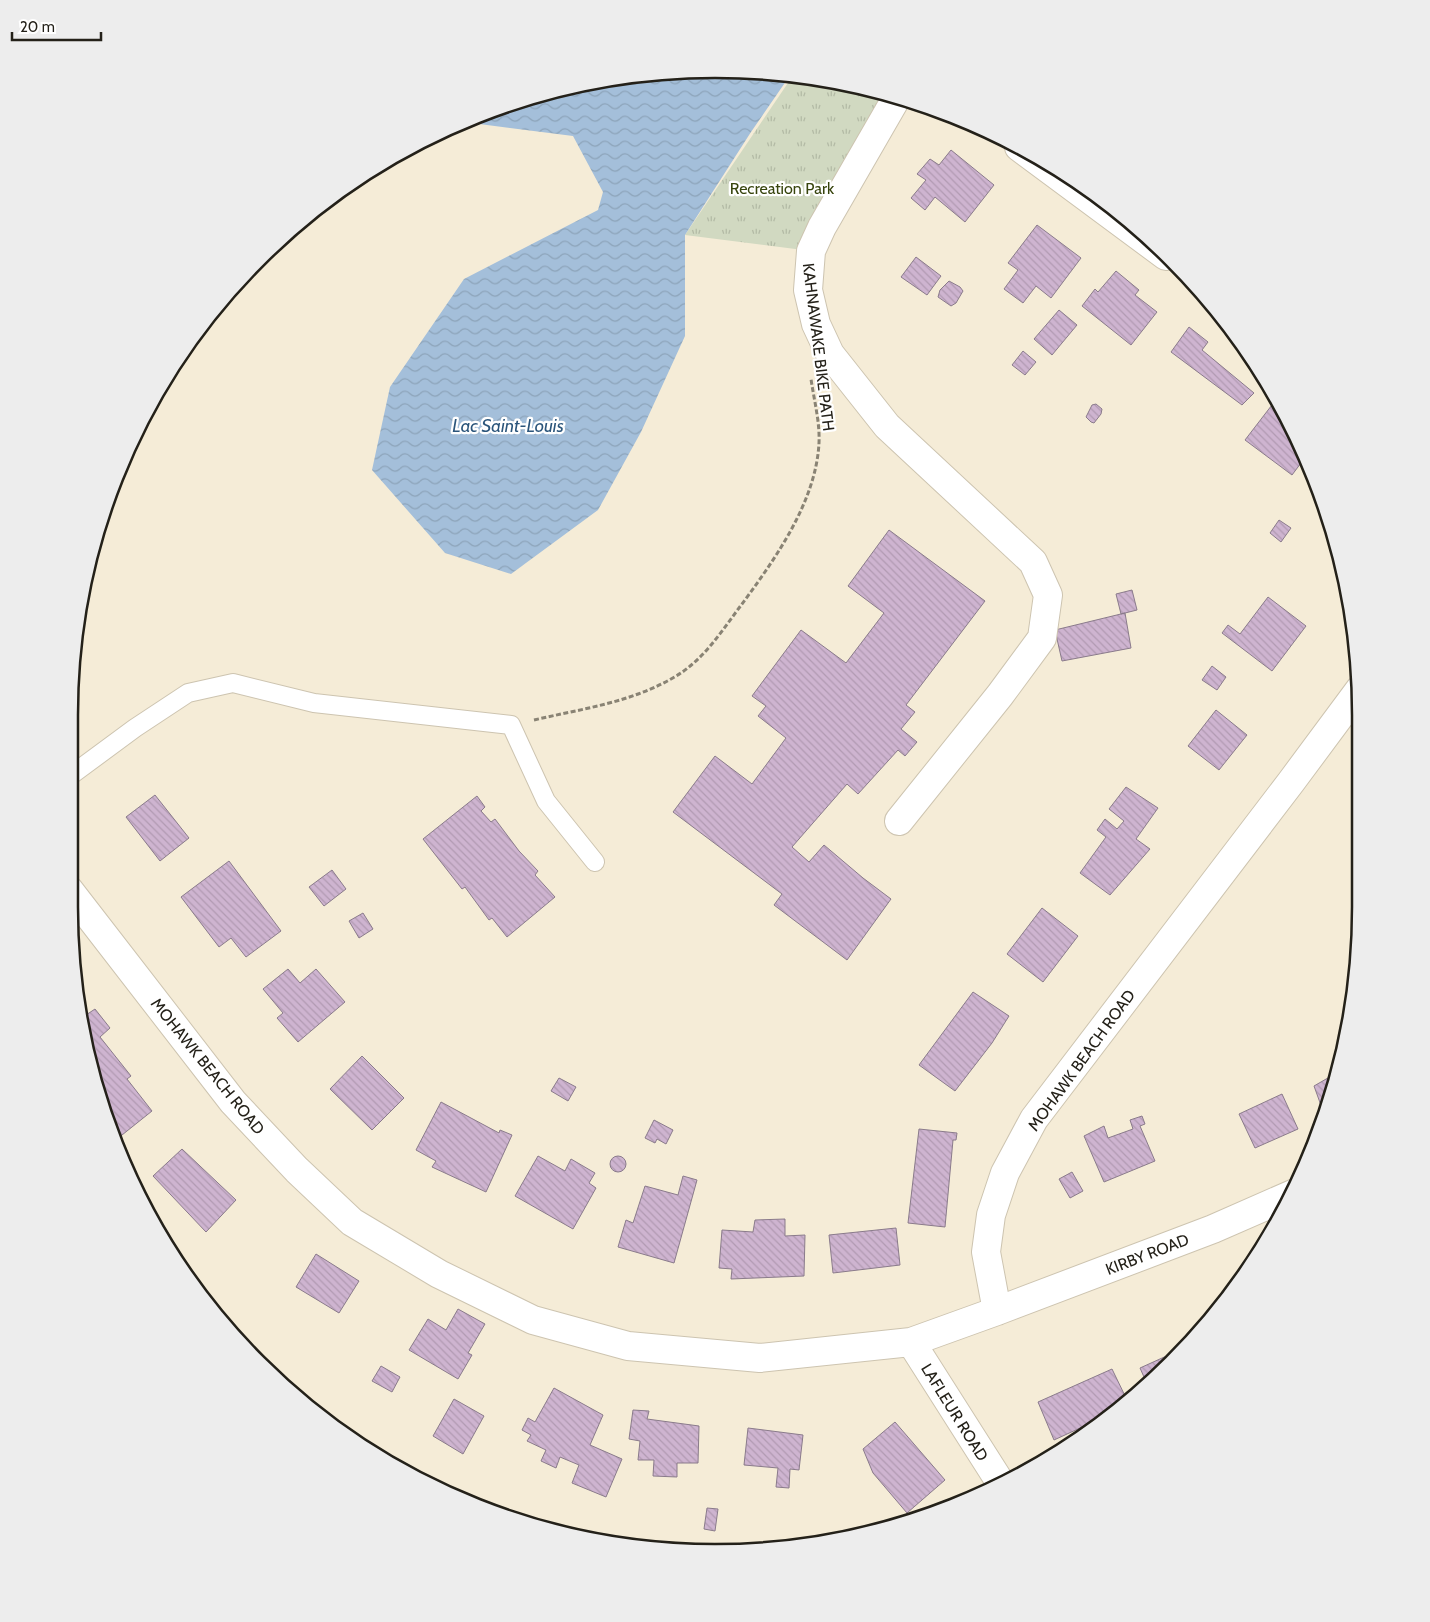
<svg xmlns="http://www.w3.org/2000/svg" width="1430" height="1622" font-family="Cabin,sans-serif">
<defs>
<pattern id="park-tufts" width="24" height="20" patternUnits="userSpaceOnUse" patternTransform="scale(1.25)"><rect width="24" height="20" fill="#d1d9c1"/><path d="M3 7l-1-3M5 7V3M7 7l1-3M15 17l-1-3M17 17v-4M19 17l1-3" fill="none" stroke="#b3baa5"/></pattern>
<pattern id="water-waves" width="16" height="10" patternUnits="userSpaceOnUse" patternTransform="scale(1.25)"><rect width="16" height="10" fill="#a4bfda"/><path d="M0 5q4-4 8 0t8 0" fill="none" stroke="#8da4ba"/></pattern>
<pattern id="building-back-hatch" width="6" height="6" patternUnits="userSpaceOnUse" patternTransform="scale(1.25)"><rect width="6" height="6" fill="#ceb4d0"/><path d="M-1 5l2 2M0 0l6 6M5-1l2 2" fill="none" stroke="#b19ab2"/></pattern>
</defs>
<rect width="100%" height="100%" fill="#f5ecd7"/>
<!-- park -->
<path fill="url(#park-tufts)" d="M 794,74 L 897,97 L 811,251 L 685,235 Z"/>
<!-- water -->
<path fill="url(#water-waves)" d="M 672,70 L 791,74 L 751,132 L 685,235 L 685,336 L 641,432 L 598,510 L 511,574 L 445,553 L 372,470 L 390,387 L 464,279 L 598,210 L 603,192 L 573,136 L 464,122 L 547,91 Z"/>
<!-- building -->
<path fill="url(#building-back-hatch)" stroke="#8a7b8b" d="M 951,150 L 994,185 L 965,222 L 935,197 L 925,210 L 911,198 L 926,180 L 917,174 L 930,159 L 939,165 Z
M 1037,225 L 1081,258 L 1051,298 L 1036,286 L 1023,303 L 1004,289 L 1018,270 L 1008,263 Z
M 916,257 L 941,276 L 927,295 L 901,277 Z
M 1116,271 L 1139,290 L 1135,295 L 1157,312 L 1131,345 L 1082,306 L 1095,289 L 1098,292 Z
M 949,281 L 960,287 L 963,291 L 956,303 L 951,306 L 938,297 L 940,290 Z
M 1059,310 L 1077,325 L 1052,355 L 1034,339 Z
M 1189,327 L 1208,342 L 1202,350 L 1254,393 L 1242,405 L 1171,352 Z
M 1023,351 L 1036,362 L 1025,375 L 1012,365 Z
M 1275,401 L 1279,403 L 1294,429 L 1303,452 L 1301,456 L 1304,459 L 1292,475 L 1245,440 Z
M 1096,404 L 1102,409 L 1101,414 L 1094,423 L 1091,422 L 1086,417 L 1092,405 Z
M 1279,520 L 1291,528 L 1281,542 L 1270,533 Z
M 889,530 L 985,601 L 906,705 L 915,712 L 901,729 L 917,742 L 905,756 L 898,750 L 858,794 L 847,784 L 792,847 L 809,862 L 824,845 L 863,878 L 891,899 L 847,960 L 774,905 L 782,894 L 673,812 L 715,756 L 752,784 L 786,738 L 758,716 L 766,706 L 752,696 L 801,630 L 846,663 L 884,613 L 848,586 Z
M 1132,590 L 1137,610 L 1121,614 L 1116,594 Z
M 1268,597 L 1306,626 L 1272,671 L 1222,633 L 1228,625 L 1240,634 Z
M 1125,613 L 1131,648 L 1062,661 L 1055,630 Z
M 1212,666 L 1226,677 L 1217,690 L 1202,680 Z
M 70,696 L 79,704 L 70,714 Z
M 1216,710 L 1247,735 L 1219,770 L 1188,746 Z
M 1126,787 L 1158,808 L 1136,839 L 1150,849 L 1110,895 L 1080,873 L 1106,837 L 1097,830 L 1105,819 L 1117,829 L 1124,821 L 1109,809 Z
M 155,795 L 189,838 L 160,861 L 126,817 Z
M 477,796 L 485,807 L 481,811 L 491,822 L 495,819 L 519,851 L 538,871 L 535,875 L 555,897 L 507,937 L 492,918 L 489,920 L 465,887 L 462,889 L 423,839 Z
M 229,861 L 281,931 L 246,957 L 231,938 L 219,947 L 181,897 Z
M 332,870 L 346,889 L 324,906 L 309,887 Z
M 1042,908 L 1078,936 L 1043,982 L 1007,954 Z
M 363,913 L 373,929 L 359,938 L 349,921 Z
M 288,969 L 300,983 L 316,969 L 345,1002 L 298,1042 L 277,1018 L 283,1013 L 263,989 Z
M 973,992 L 1009,1016 L 992,1043 L 955,1091 L 919,1065 Z
M 95,1009 L 110,1028 L 100,1037 L 131,1076 L 127,1079 L 152,1111 L 117,1139 L 114,1136 L 91,1074 L 83,1017 Z
M 362,1056 L 404,1098 L 372,1130 L 330,1089 Z
M 1340,1071 L 1326,1109 L 1323,1111 L 1314,1086 Z
M 559,1078 L 576,1087 L 568,1101 L 551,1091 Z
M 1282,1094 L 1298,1129 L 1255,1148 L 1239,1114 Z
M 441,1102 L 499,1133 L 500,1130 L 512,1135 L 486,1192 L 432,1167 L 436,1161 L 416,1150 Z
M 1142,1116 L 1145,1124 L 1140,1126 L 1155,1161 L 1104,1182 L 1084,1136 L 1104,1126 L 1108,1138 L 1133,1129 L 1130,1120 Z
M 654,1120 L 673,1130 L 666,1144 L 657,1139 L 655,1143 L 645,1138 Z
M 919,1129 L 957,1133 L 956,1140 L 953,1140 L 945,1227 L 908,1223 Z
M 182,1149 L 236,1200 L 206,1232 L 153,1176 Z
M 538,1156 L 565,1171 L 571,1159 L 595,1173 L 589,1183 L 596,1188 L 573,1229 L 515,1196 Z
M610 1164a8 8 0 1 1 16 0a8 8 0 1 1-16 0Z
M 1072,1172 L 1083,1191 L 1070,1198 L 1059,1179 Z
M 683,1176 L 697,1180 L 674,1263 L 618,1247 L 626,1220 L 633,1223 L 645,1186 L 678,1195 Z
M 785,1219 L 785,1236 L 805,1235 L 804,1276 L 731,1279 L 732,1269 L 719,1268 L 722,1230 L 753,1232 L 755,1220 Z
M 896,1228 L 900,1265 L 833,1273 L 829,1235 Z
M 316,1254 L 359,1281 L 339,1313 L 296,1287 Z
M 458,1309 L 485,1324 L 468,1353 L 472,1355 L 458,1379 L 409,1350 L 428,1319 L 446,1330 Z
M 1182,1349 L 1148,1386 L 1140,1368 Z
M 381,1366 L 400,1377 L 392,1392 L 372,1381 Z
M 1112,1369 L 1128,1402 L 1115,1412 L 1054,1440 L 1038,1402 Z
M 554,1388 L 603,1415 L 590,1445 L 622,1459 L 606,1497 L 572,1483 L 579,1465 L 560,1457 L 556,1468 L 541,1461 L 546,1450 L 527,1441 L 531,1435 L 522,1430 L 528,1418 L 535,1422 Z
M 454,1399 L 484,1416 L 463,1454 L 433,1436 Z
M 633,1410 L 649,1411 L 647,1419 L 699,1426 L 698,1463 L 677,1463 L 677,1477 L 653,1476 L 654,1460 L 638,1460 L 640,1441 L 629,1439 Z
M 895,1422 L 945,1480 L 907,1513 L 873,1473 L 863,1449 Z
M 748,1428 L 803,1435 L 799,1470 L 790,1469 L 789,1488 L 776,1487 L 778,1468 L 744,1465 Z
M 707,1508 L 718,1509 L 715,1531 L 704,1529 Z"/>
<g fill="none" stroke-linecap="round" stroke-linejoin="round">
<!-- lane casing -->
<g stroke="#cdc4b0" stroke-width="20">
<path id="lane" d="M 70,776 L 135,728 L 188,693 L 233,683 L 314,703 L 511,725 L 546,801 L 595,862"/>
</g>
<!-- street casing -->
<g stroke="#cdc4b0" stroke-width="30">
<path id="street" d="M 897,97 L 822,227 L 811,251 L 808,290 L 816,324 L 830,354 L 887,426 L 1033,562 L 1048,595 L 1042,638 L 1000,695 L 899,821
M 1019,147 L 1166,256
M 69,890 L 233,1102 L 297,1170 L 352,1222 L 439,1274 L 533,1320 L 628,1346 L 760,1358 L 911,1342 L 997,1311 L 1213,1229 L 1295,1193
M 997,1311 L 986,1252 L 991,1215 L 1005,1173 L 1034,1119 L 1291,782 L 1360,689
M 911,1342 L 1000,1482"/>
</g>
<!-- path -->
<path stroke="#898374" stroke-width="3" stroke-dasharray="5 2.5" stroke-linecap="butt" d="M 534,720 C 581,709 628,703 671,679 C 701,663 719,635 739,608 C 773,562 816,503 819,443 C 820,422 814,400 811,379"/>
<!-- lane -->
<use href="#lane" stroke="#fff" stroke-width="18"/>
<!-- street -->
<use href="#street" stroke="#fff" stroke-width="28"/>
</g>
<g text-anchor="middle" stroke-width="4.5" stroke-linejoin="round" paint-order="stroke">
<!-- park labels -->
<g font-size="16" fill="#37440d" stroke="#fff">
<text x="782" y="194">Recreation Park</text>
</g>
<!-- street labels -->
<g font-size="16" fill="#242119" stroke="#fff">
<text transform="translate(819 347) rotate(83)" y="6">KAHNAWAKE BIKE PATH</text>
<text transform="translate(1081 1060) rotate(-54)" y="6">MOHAWK BEACH ROAD</text>
<text transform="translate(208 1066) rotate(51)" y="6">MOHAWK BEACH ROAD</text>
<text transform="translate(1147 1254) rotate(-21)" y="6">KIRBY ROAD</text>
<text transform="translate(955 1412) rotate(58)" y="6">LAFLEUR ROAD</text>
</g>
<!-- water labels -->
<g font-size="18" font-style="italic" fill="#2b557b" stroke="#fff">
<text x="508" y="432">Lac Saint-Louis</text>
</g>
</g>
<!-- crop -->
<path d="M0 0H1430V1622H0ZM715 78H715A637 637 0 0 1 1352 715V907A637 637 0 0 1 715 1544H715A637 637 0 0 1 78 907V715A637 637 0 0 1 715 78Z" fill="#ededed" fill-rule="evenodd"/>
<path fill="none" stroke="#242119" stroke-width="2.5" d="M715 78H715A637 637 0 0 1 1352 715V907A637 637 0 0 1 715 1544H715A637 637 0 0 1 78 907V715A637 637 0 0 1 715 78Z"/>
<!-- scale -->
<path d="M12 32v8h89v-8" fill="none" stroke="#242119" stroke-width="2.5"/>
<text x="20" y="32" font-size="15" fill="#242119" stroke="#ffffff" stroke-width="4" paint-order="stroke">20 m</text>
</svg>
